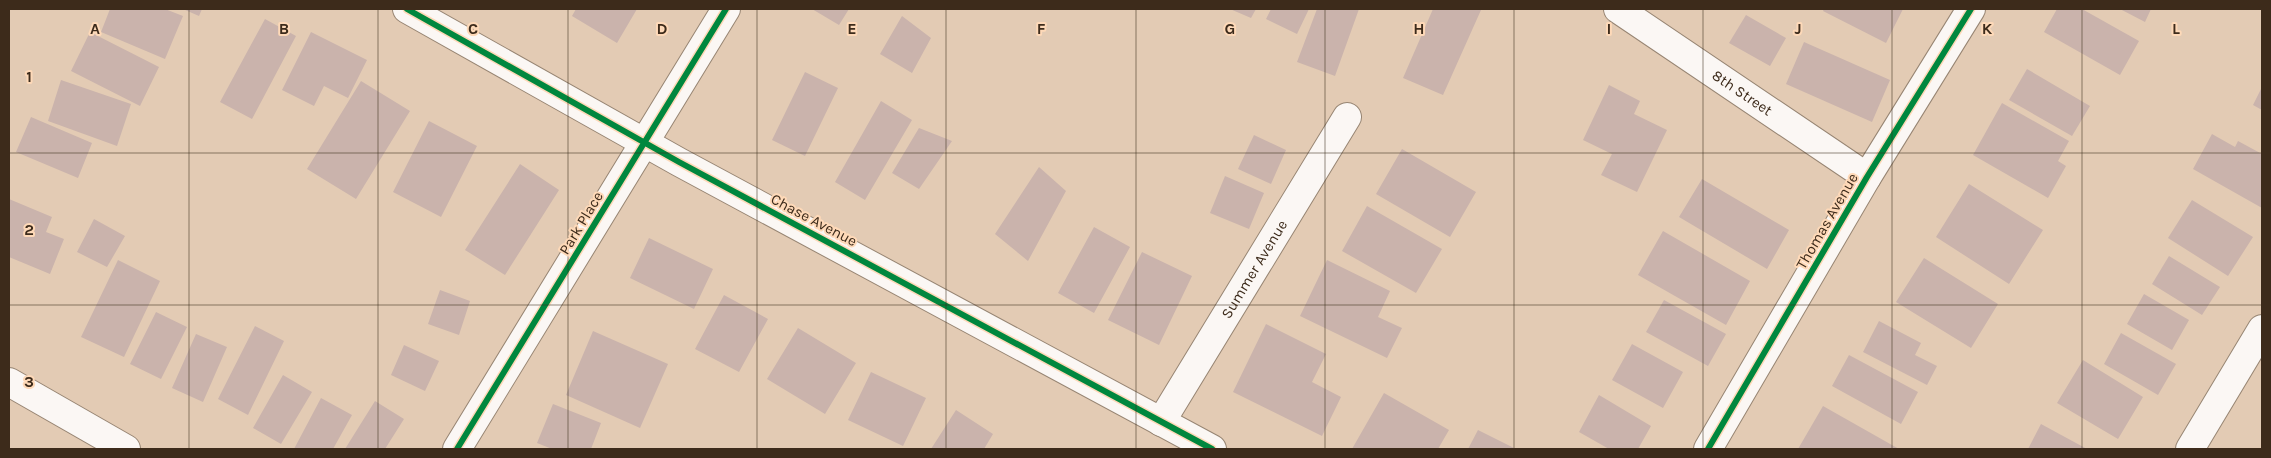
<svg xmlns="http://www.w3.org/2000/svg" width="2271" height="458" font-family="Karla,sans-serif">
<rect width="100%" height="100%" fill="#e3cbb4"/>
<!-- building -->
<path fill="#cab3ac" d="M 110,9 L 165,9 L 183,16 L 165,59 L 101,32 Z
M 183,9 L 202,9 L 199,16 Z
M 576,9 L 637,9 L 617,43 L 572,16 Z
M 812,9 L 849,9 L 839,25 Z
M 1230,9 L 1256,9 L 1251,18 Z
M 1271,9 L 1309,9 L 1297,34 L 1266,19 Z
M 1317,9 L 1359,9 L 1335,76 L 1297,62 Z
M 1433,9 L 1481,10 L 1443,95 L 1403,78 Z
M 1824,9 L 1903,9 L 1886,43 L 1823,11 Z
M 2057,9 L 2082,9 L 2139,41 L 2120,75 L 2044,32 Z
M 2120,9 L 2151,9 L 2145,22 Z
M 1746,15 L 1786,38 L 1770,66 L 1729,43 Z
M 902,16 L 931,38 L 912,73 L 880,54 Z
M 265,19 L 296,36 L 252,119 L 220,102 Z
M 90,32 L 159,67 L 140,106 L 71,71 Z
M 311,32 L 367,60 L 348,98 L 324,86 L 314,106 L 282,90 Z
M 1804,42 L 1890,80 L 1872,122 L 1786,84 Z
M 2027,69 L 2090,106 L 2072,136 L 2009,100 Z
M 805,72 L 838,88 L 805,156 L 772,140 Z
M 61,80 L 131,104 L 117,146 L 48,121 Z
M 361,81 L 410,111 L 356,199 L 307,169 Z
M 1609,85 L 1640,101 L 1634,114 L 1667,130 L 1637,192 L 1601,175 L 1612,154 L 1583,140 Z
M 2262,87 L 2262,110 L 2253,105 Z
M 881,101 L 912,120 L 865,200 L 835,182 Z
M 2002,103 L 2069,141 L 2058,161 L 2066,166 L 2048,198 L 1973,155 Z
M 31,117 L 92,143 L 78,178 L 16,152 Z
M 429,121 L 477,146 L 441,217 L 393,192 Z
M 919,128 L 952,141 L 919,189 L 892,173 Z
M 2212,134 L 2235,147 L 2238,141 L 2262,154 L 2262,208 L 2193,169 Z
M 1254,135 L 1286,150 L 1271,184 L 1238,169 Z
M 1402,149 L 1476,192 L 1450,237 L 1376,194 Z
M 520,164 L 559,190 L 505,275 L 465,250 Z
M 1039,167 L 1066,191 L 1028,261 L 995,234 Z
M 1225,176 L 1264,193 L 1249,229 L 1210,213 Z
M 1702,179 L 1789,230 L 1767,269 L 1679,217 Z
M 1969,184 L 2043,230 L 2009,284 L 1936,237 Z
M 9,199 L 52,217 L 46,232 L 64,239 L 50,274 L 9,257 Z
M 2192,200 L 2253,237 L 2228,276 L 2168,238 Z
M 1367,206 L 1442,249 L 1416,293 L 1342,251 Z
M 94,219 L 125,236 L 107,267 L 77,252 Z
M 1094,227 L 1130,247 L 1094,313 L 1058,293 Z
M 1663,231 L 1750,281 L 1726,325 L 1638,275 Z
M 649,238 L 713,269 L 694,309 L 630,278 Z
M 1142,252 L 1192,276 L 1159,345 L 1108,320 Z
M 2169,256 L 2220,287 L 2202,315 L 2152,284 Z
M 1924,258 L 1998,304 L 1971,348 L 1896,302 Z
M 118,260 L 160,281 L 124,357 L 81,337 Z
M 1327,260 L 1390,291 L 1378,317 L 1402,328 L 1387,358 L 1300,316 Z
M 440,290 L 470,301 L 459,335 L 428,324 Z
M 2144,294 L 2189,320 L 2172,350 L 2127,324 Z
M 724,295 L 768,319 L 739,372 L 695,349 Z
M 1664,300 L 1726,334 L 1708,366 L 1646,332 Z
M 156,312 L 187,327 L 161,379 L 130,364 Z
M 1879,321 L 1921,343 L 1915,355 L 1937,366 L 1927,385 L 1863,352 Z
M 1266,324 L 1326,354 L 1312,382 L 1341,397 L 1322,436 L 1233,392 Z
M 255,326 L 284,341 L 248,415 L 218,399 Z
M 798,328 L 856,363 L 825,414 L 767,379 Z
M 593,331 L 668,364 L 640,428 L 566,395 Z
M 2121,333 L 2176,364 L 2158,395 L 2104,364 Z
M 196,334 L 227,347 L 203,402 L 172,388 Z
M 1632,344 L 1683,372 L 1663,408 L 1612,380 Z
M 404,345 L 439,361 L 425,391 L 391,375 Z
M 1849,355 L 1918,392 L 1901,424 L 1832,386 Z
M 2083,360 L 2143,397 L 2118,439 L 2057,403 Z
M 871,372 L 926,398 L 903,446 L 848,420 Z
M 283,375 L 312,392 L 281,444 L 253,428 Z
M 1384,393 L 1449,430 L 1438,449 L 1352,449 Z
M 1599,395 L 1651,426 L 1638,449 L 1609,449 L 1579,432 Z
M 321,398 L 352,415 L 333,449 L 294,449 Z
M 375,401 L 404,419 L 385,449 L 345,449 Z
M 553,404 L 601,423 L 591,449 L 552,449 L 537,443 Z
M 1823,406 L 1899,449 L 1798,449 Z
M 956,410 L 993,434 L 984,449 L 931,449 Z
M 2041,424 L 2087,449 L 2028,449 Z
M 1478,430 L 1516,449 L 1468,449 Z"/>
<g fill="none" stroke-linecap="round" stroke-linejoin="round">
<!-- minor casing -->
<g stroke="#978573" stroke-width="30">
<g id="minor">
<path d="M 407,9 L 679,162 L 1212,449"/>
<path id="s1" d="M 1618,9 L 1867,177"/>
<path d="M 9,382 L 126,449"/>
<path id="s2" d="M 1161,422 L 1347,117"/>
<path d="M 457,449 L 726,9"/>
<path d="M 1708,449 L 1867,177 L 1971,9"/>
<path d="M 2190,449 L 2262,329"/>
</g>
</g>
<!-- minor -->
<use href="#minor" stroke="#fbf7f4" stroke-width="28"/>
<!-- cycleway casing -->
<g stroke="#fed9b8" stroke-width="9">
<path id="cycleway" d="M 407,9 L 679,162 L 1212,449
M 457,449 L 726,9
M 1708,449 L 1867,177 L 1971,9"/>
</g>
<!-- cycleway -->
<use href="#cycleway" stroke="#00873e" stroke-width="6"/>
</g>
<!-- grid -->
<path fill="none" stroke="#3d2b1b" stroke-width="1" stroke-opacity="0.55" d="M 189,9 L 189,449M 378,9 L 378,449M 568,9 L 568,449M 757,9 L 757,449M 946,9 L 946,449M 1136,9 L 1136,449M 1325,9 L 1325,449M 1514,9 L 1514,449M 1703,9 L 1703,449M 1892,9 L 1892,449M 2082,9 L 2082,449M 9,153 L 2262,153M 9,305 L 2262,305"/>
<g text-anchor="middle" stroke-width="4" stroke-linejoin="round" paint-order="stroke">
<!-- street labels -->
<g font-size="15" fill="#3d2b1b" stroke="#fed9b8">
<text dy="5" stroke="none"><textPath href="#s1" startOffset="150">8th Street</textPath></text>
<text transform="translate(814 220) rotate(28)" y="5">Chase Avenue</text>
<text transform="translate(1827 221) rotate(-60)" y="5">Thomas Avenue</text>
<text transform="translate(581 223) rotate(-59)" y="5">Park Place</text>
<text dy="5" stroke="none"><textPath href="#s2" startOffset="179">Summer Avenue</textPath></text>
</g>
</g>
<g font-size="16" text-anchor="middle" font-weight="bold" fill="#3d2b1b" stroke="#fed9b8" stroke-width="4" stroke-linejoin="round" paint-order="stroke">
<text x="95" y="34">A</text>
<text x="284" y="34">B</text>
<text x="473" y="34">C</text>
<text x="662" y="34">D</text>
<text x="852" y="34">E</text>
<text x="1041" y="34">F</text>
<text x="1230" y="34">G</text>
<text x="1419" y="34">H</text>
<text x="1609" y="34">I</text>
<text x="1798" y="34">J</text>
<text x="1987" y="34">K</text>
<text x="2176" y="34">L</text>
<text x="29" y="82">1</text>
<text x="29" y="235">2</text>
<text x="29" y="387">3</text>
</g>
<!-- border -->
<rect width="2271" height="458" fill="none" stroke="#3d2b1b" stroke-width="20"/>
</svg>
